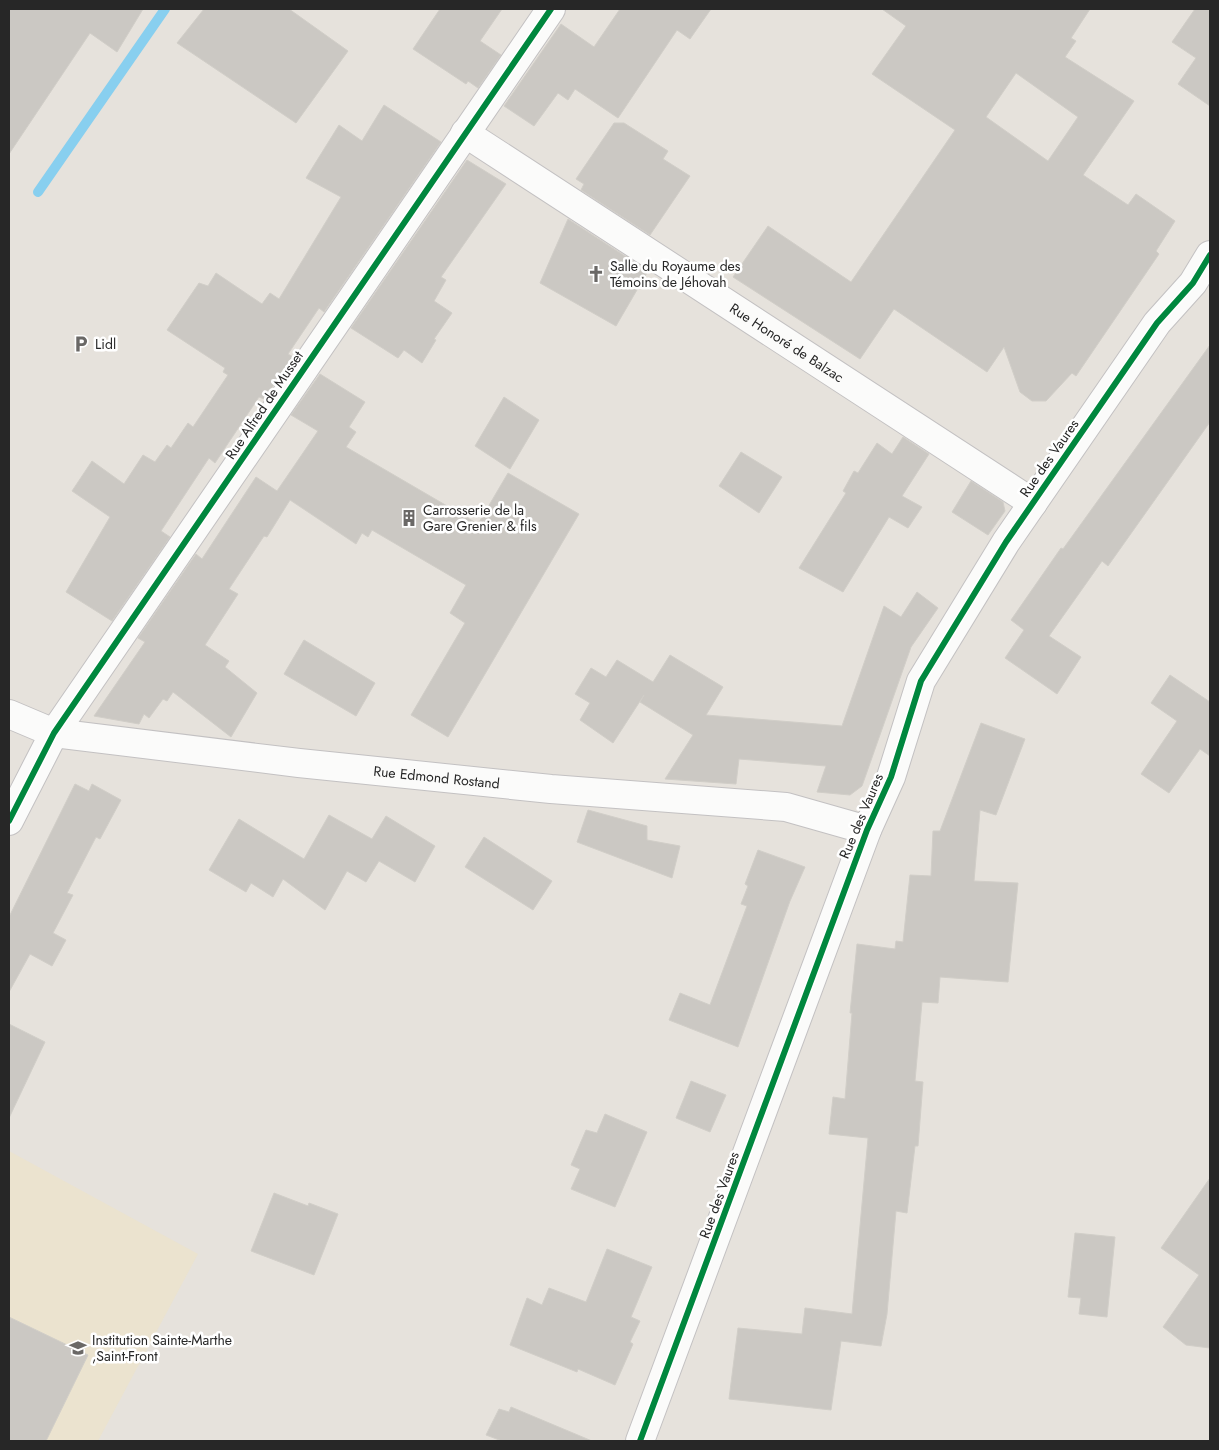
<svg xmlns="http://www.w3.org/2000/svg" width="1219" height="1450" font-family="Jost,sans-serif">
<rect width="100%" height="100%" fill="#e6e2dc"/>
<!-- education -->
<path fill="#ebe3cf" d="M 9,1151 L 198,1254 L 98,1441 L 9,1441 Z"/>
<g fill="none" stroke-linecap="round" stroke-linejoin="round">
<!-- stream -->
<path stroke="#88cfef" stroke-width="10" d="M 38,192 L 165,9"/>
</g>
<!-- building -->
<path fill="#cbc8c3" stroke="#d1cec8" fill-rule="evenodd" d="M 9,9 L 143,9 L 117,52 L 90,33 L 9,154 Z
M 204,9 L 289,9 L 348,51 L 296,123 L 177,43 Z
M 440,9 L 502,9 L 480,41 L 501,55 L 478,88 L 468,81 L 466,84 L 413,49 Z
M 620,9 L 711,9 L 690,39 L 677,30 L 618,118 L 575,89 L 568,100 L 558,93 L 534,126 L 504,106 L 561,24 L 594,47 Z
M 882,9 L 1090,9 L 1071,38 L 1076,41 L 1065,57 L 1134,101 L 1083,175 L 1128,205 L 1136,194 L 1175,221 L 1156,251 L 1159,254 L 1076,376 L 1072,373 L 1046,401 L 1032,401 L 1020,392 L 1004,347 L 987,372 L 894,309 L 860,359 L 733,277 L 768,226 L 851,282 L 955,130 L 872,74 L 906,26 ZM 1016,73 L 1078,117 L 1048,161 L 986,117 Z
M 1195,9 L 1210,9 L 1210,106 L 1178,84 L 1196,58 L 1172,42 Z
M 384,105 L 441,142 L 324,312 L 319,308 L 288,354 L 293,357 L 264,399 L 259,397 L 215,463 L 209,458 L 161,531 L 170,537 L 112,621 L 66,592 L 110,517 L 72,491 L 92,461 L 124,484 L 143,455 L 155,462 L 167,445 L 171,448 L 188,423 L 193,427 L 228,375 L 223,372 L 225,368 L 167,330 L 199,283 L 208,286 L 216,273 L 262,304 L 270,293 L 279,299 L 341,197 L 306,178 L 339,125 L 362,141 Z
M 614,123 L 624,123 L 668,151 L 663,159 L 690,176 L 650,235 L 581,190 L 584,184 L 576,179 Z
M 467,160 L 506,184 L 441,277 L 446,280 L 434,301 L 452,313 L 434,339 L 436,340 L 422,363 L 404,350 L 398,358 L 351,328 Z
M 568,219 L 648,271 L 616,326 L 540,283 Z
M 1210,345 L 1210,422 L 1108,566 L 1102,561 L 1049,636 L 1081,657 L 1057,694 L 1005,658 L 1024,630 L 1011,620 L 1061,548 L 1063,549 Z
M 320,374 L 365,402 L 349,427 L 356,432 L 346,447 L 478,524 L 508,473 L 579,514 L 448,737 L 411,715 L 465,623 L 450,613 L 466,585 L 372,530 L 368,537 L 362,533 L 356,544 L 290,500 L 267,537 L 264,536 L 229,589 L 238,594 L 205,645 L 229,661 L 225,667 L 257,693 L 231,737 L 173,692 L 167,701 L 163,699 L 149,718 L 144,714 L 139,724 L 94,716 L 145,642 L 138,638 L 196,554 L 202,559 L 256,477 L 277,491 L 318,431 L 291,415 Z
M 504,397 L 539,420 L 510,469 L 475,446 Z
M 903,437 L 929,454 L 902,496 L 922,507 L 908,528 L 889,517 L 843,592 L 799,568 L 846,493 L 843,491 L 854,471 L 858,473 L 877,443 L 892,454 Z
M 741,452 L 782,477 L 759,513 L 719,486 Z
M 971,481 L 1003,502 L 1005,511 L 988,535 L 952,512 Z
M 917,592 L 938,608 L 911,647 L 862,786 L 850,795 L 817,792 L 826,766 L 739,759 L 736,784 L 665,779 L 693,735 L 640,702 L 644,695 L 613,743 L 580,720 L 590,703 L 575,694 L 591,668 L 606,677 L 617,660 L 653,682 L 670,655 L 723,687 L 706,715 L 842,726 L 884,606 L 901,617 Z
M 304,640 L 375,683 L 356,716 L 284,674 Z
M 1170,675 L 1210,702 L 1210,756 L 1200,749 L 1169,793 L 1141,774 L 1177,721 L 1151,703 Z
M 981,723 L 1025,739 L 996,815 L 980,810 L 974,881 L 1018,883 L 1008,982 L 940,977 L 938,1003 L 922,1002 L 915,1081 L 923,1082 L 918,1146 L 915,1146 L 907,1213 L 896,1211 L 887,1314 L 881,1346 L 841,1341 L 831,1410 L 729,1399 L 738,1328 L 802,1334 L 805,1308 L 852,1314 L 868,1138 L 829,1134 L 833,1097 L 845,1099 L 852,1013 L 850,1013 L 857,944 L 895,949 L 896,941 L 903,942 L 910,875 L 931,876 L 933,831 L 940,831 Z
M 75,784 L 89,791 L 92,784 L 121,800 L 100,839 L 96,837 L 67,893 L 73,895 L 53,933 L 66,940 L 52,966 L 30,954 L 9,992 L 9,917 Z
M 588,810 L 647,826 L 647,840 L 680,846 L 672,878 L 577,842 Z
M 329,815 L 372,839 L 386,816 L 435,846 L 415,882 L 379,861 L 366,882 L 347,871 L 325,910 L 283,879 L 273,897 L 251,883 L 246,892 L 209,870 L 239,819 L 304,859 Z
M 484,837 L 552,881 L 533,910 L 465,867 Z
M 758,850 L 805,867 L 790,901 L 738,1047 L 669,1020 L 680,993 L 710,1005 L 747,906 L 741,904 L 748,886 L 745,884 Z
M 9,1024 L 45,1042 L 9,1118 Z
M 691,1081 L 726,1095 L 710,1132 L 676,1118 Z
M 605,1114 L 647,1132 L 615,1207 L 571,1189 L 580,1169 L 571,1165 L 586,1130 L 597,1133 Z
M 1210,1178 L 1210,1348 L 1186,1345 L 1163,1327 L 1199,1275 L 1161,1248 Z
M 274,1193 L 308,1206 L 309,1203 L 338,1214 L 314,1275 L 251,1251 Z
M 1075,1233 L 1115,1237 L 1107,1317 L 1079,1314 L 1081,1298 L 1068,1297 Z
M 607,1249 L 652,1267 L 631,1317 L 640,1321 L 630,1342 L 633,1344 L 615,1385 L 578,1369 L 577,1372 L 510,1345 L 527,1298 L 542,1305 L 549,1288 L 586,1302 Z
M 9,1317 L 88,1355 L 46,1441 L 9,1441 Z
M 511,1407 L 592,1441 L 502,1441 L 486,1435 L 499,1409 L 509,1412 Z"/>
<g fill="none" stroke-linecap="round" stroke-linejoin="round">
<!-- minor casing -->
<g stroke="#c3c1c2" stroke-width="30">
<g id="minor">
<path id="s1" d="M 465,133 L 1033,503"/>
<path id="s2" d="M 9,714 L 54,733 L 299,763 L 551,789 L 786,807 L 867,830"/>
<path d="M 9,821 L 54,733 L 551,9"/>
<path d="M 640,1441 L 867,830 L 891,777 L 921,681 L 1006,542 L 1157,323 L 1193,283 L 1210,255"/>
</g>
</g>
<!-- minor -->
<use href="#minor" stroke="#fbfbfa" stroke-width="28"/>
<!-- cycleway casing -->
<g stroke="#fff" stroke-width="9">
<path id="cycleway" d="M 9,821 L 54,733 L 551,9
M 640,1441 L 867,830 L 891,777 L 921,681 L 1006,542 L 1157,323 L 1193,283 L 1210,255"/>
</g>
<!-- cycleway -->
<use href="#cycleway" stroke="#00873e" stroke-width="6"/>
</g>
<!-- icons -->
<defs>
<g id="church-bare" transform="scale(1.35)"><path d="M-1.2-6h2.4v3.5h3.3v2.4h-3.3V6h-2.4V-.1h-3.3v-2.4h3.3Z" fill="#6a6866" stroke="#fff" stroke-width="2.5" paint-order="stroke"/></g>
<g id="parking-bare" transform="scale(1.35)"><path d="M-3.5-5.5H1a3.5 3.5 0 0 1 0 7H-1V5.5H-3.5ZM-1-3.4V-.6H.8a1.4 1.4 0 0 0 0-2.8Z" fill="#6a6866" stroke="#fff" stroke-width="2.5" paint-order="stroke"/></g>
<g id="building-bare" transform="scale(1.35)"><path d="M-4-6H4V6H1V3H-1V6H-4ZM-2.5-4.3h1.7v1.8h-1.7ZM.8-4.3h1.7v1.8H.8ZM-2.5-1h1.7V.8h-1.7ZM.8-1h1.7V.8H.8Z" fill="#6a6866" stroke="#fff" stroke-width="2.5" paint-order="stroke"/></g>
<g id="school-bare" transform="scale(1.35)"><path d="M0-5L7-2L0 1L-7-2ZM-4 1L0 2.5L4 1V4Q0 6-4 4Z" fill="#6a6866" stroke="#fff" stroke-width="2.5" paint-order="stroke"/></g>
</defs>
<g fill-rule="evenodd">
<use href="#church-bare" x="596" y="274"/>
<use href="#parking-bare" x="81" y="344"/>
<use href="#building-bare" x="409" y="518"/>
<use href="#school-bare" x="78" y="1348"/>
</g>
<g text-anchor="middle" stroke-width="5" stroke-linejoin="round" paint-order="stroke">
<!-- poi labels -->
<g font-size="14" fill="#272727" stroke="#fff" text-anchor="start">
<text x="610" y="271">Salle du Royaume des<tspan x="610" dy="16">Témoins de Jéhovah</tspan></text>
<text x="95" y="349">Lidl</text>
<text x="423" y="515">Carrosserie de la<tspan x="423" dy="16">Gare Grenier &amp; fils</tspan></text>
<text x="92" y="1345">Institution Sainte-Marthe<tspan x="92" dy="16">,Saint-Front</tspan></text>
</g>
<!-- street labels -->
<g font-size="14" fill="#272727" stroke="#fff">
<text dy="5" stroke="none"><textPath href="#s1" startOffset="384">Rue Honoré de Balzac</textPath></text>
<text transform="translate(264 405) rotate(-56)" y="5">Rue Alfred de Musset</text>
<text transform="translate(1049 458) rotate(-55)" y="5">Rue des Vaures</text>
<text dy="5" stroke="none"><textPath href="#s2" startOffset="434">Rue Edmond Rostand</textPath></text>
<text transform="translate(861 816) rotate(-67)" y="5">Rue des Vaures</text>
<text transform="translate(719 1195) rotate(-70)" y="5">Rue des Vaures</text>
</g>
</g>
<!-- border -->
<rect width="1219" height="1450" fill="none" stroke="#272727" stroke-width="20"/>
</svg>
